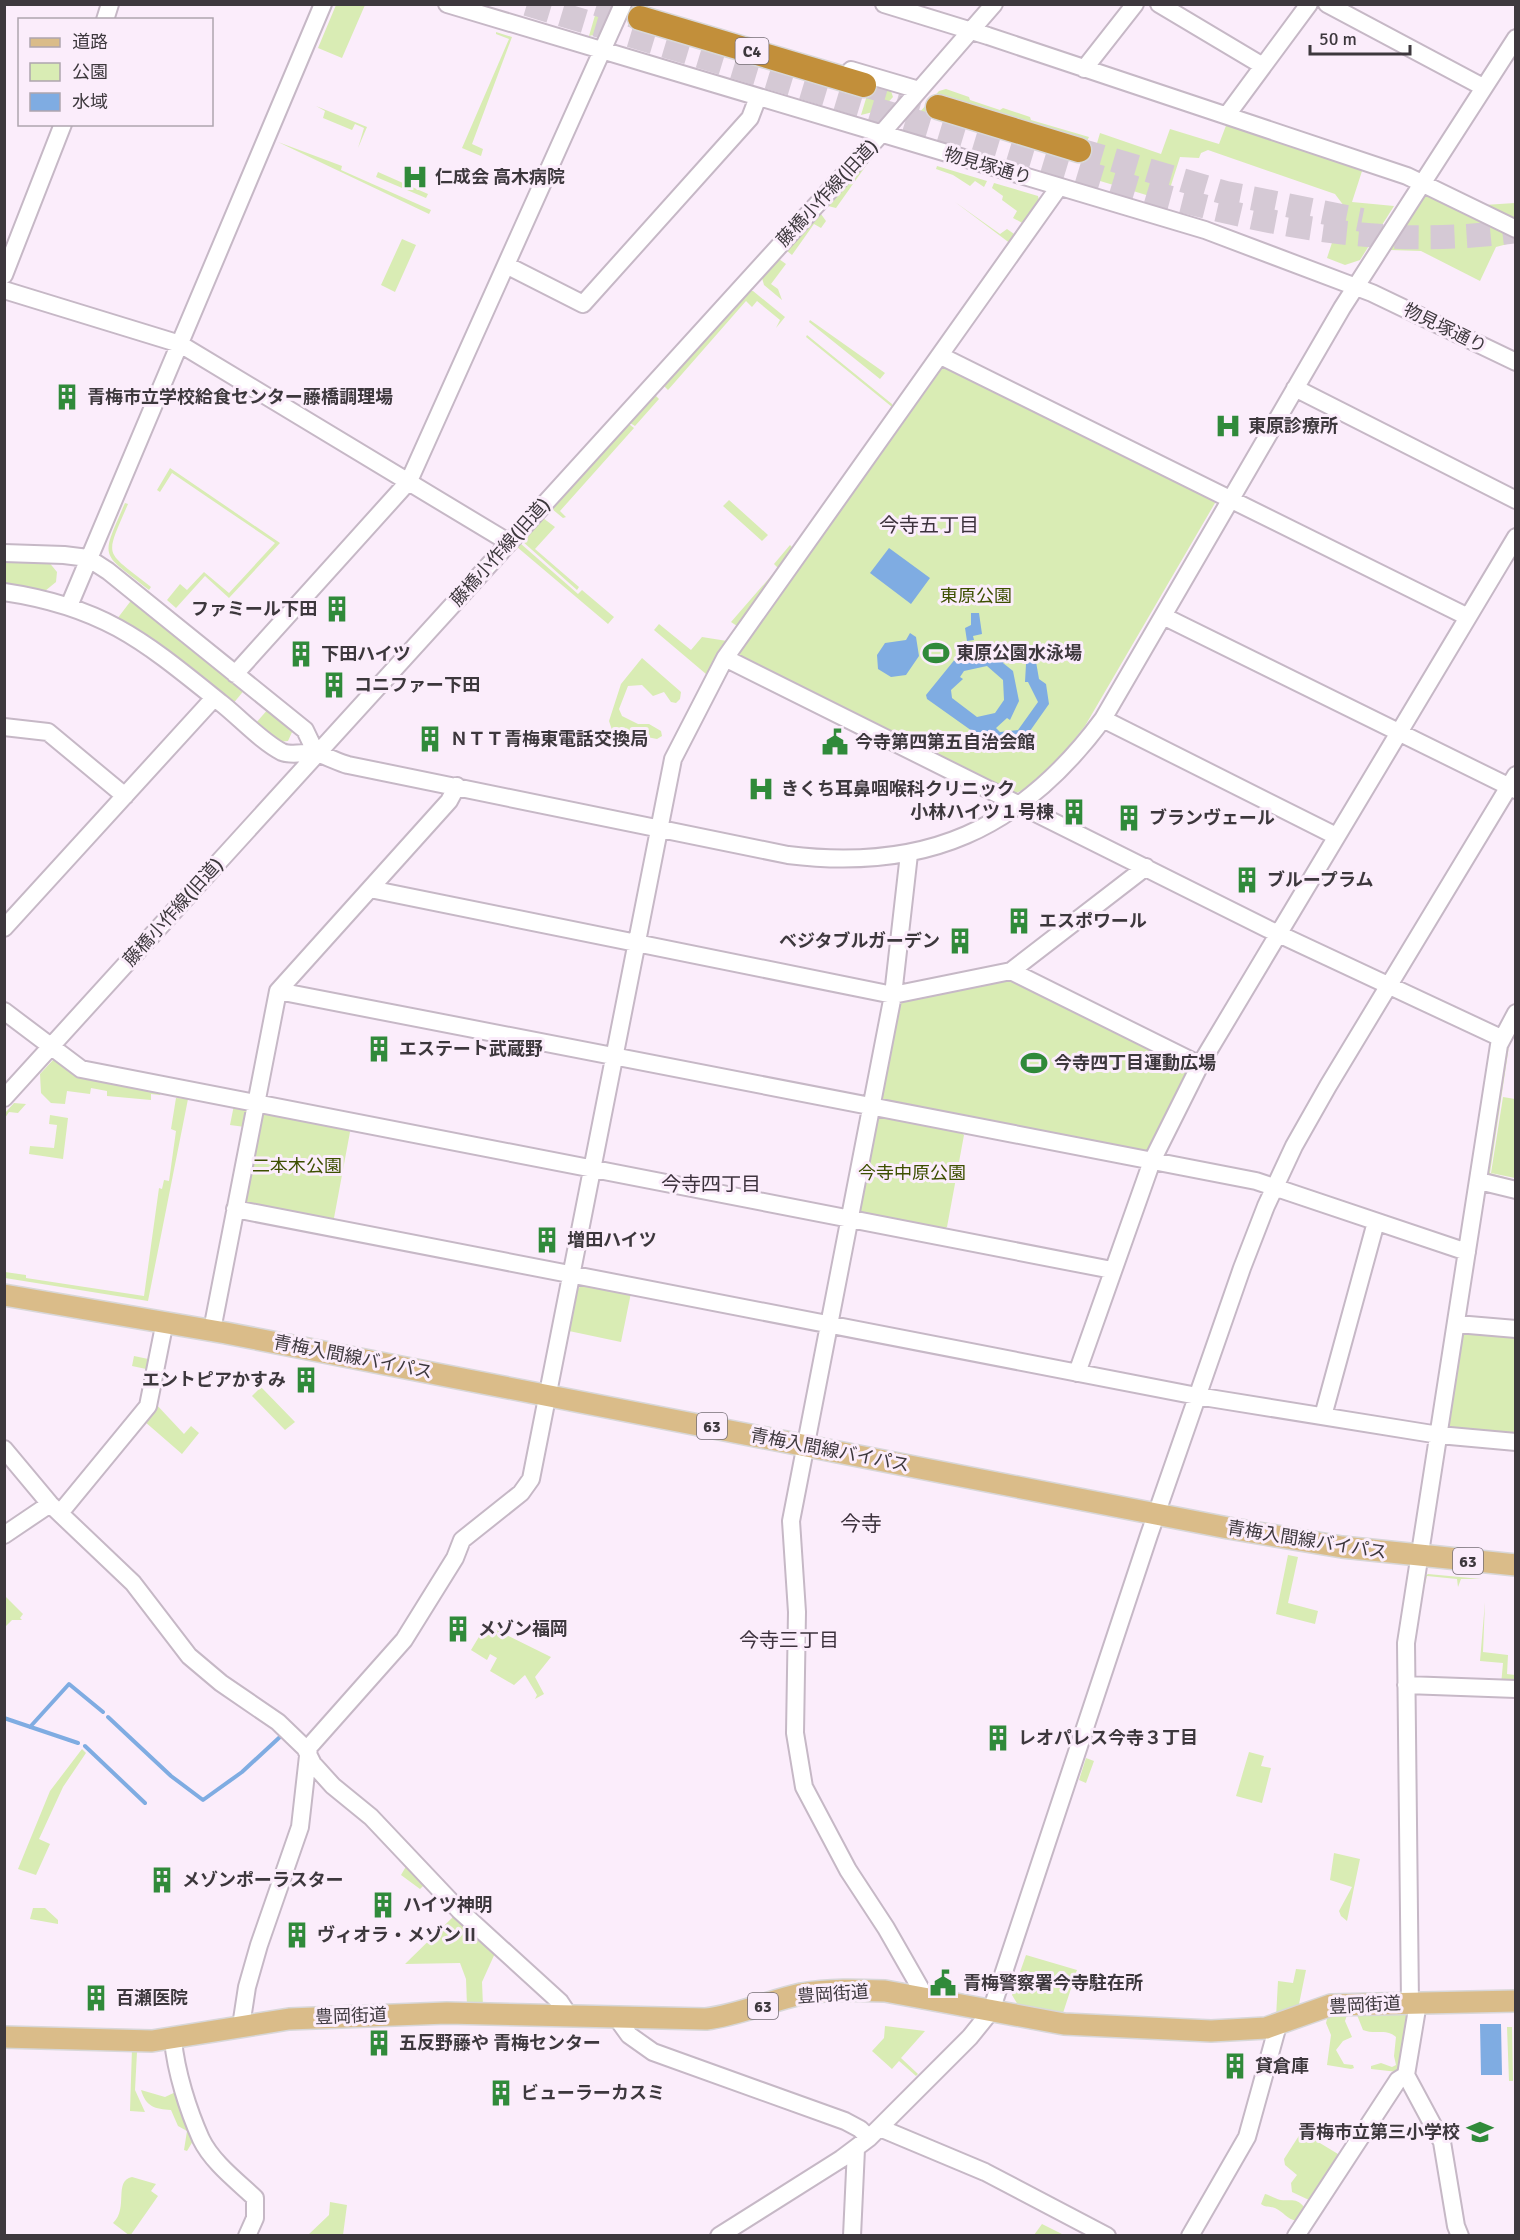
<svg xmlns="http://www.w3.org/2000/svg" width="1520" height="2240" font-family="Signika,'Noto Sans JP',sans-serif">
<rect width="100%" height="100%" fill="#fbedfb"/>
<!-- green -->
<path fill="#d9ecb4" d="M 336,5 L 365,5 L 342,58 L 318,48 Z
M 598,5 L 606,5 L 608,9 L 598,34 L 589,36 Z
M 496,32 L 512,37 L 472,144 L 483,149 L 481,156 L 462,148 L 509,39 L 496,34 Z
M 871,82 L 890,88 L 893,97 L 881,110 L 861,115 Z
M 946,89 L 969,97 L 970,100 L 1000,110 L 1003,108 L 1030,117 L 1031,120 L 1089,137 L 1087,141 L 937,95 L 925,135 L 922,135 L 917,115 L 939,91 Z
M 316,106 L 367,127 L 358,148 L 364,128 L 355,124 L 352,130 L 323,118 L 325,111 Z
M 1227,123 L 1363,168 L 1352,202 L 1394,206 L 1360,260 L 1345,265 L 1327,258 L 1344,206 L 1335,194 L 1208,150 L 1201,153 L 1199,158 L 1180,157 L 1166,201 L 1087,177 L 1100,133 L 1161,154 L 1170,129 L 1219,144 Z
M 278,142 L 342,166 L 341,170 L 431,210 L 429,214 Z
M 870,160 L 836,208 L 828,206 Z
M 937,166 L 987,181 L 984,187 L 975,181 L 970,186 L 953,175 L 936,169 Z
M 378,172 L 428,194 L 426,198 L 376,177 Z
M 994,183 L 1038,196 L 1040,205 L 1026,225 L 1013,218 L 1017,211 L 1002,200 L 1003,196 L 992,188 Z
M 1426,194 L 1515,235 L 1515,242 L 1496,247 L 1480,281 L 1421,251 L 1390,250 Z
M 955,202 L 1000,234 L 1007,229 L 1017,236 L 1011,244 Z
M 1515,203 L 1515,221 L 1484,205 Z
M 821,214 L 826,221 L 821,228 L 814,224 L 792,255 L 787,251 Z
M 402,239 L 416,245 L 395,292 L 381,285 Z
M 779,259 L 786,264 L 771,284 L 778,289 L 782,300 L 764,285 L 762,278 Z
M 749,291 L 753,291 L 785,317 L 776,328 L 780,320 L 757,301 L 752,307 L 746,301 L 668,390 L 664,386 Z
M 810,320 L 885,373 L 880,379 L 809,322 Z
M 807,335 L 892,404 L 892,407 L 806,337 Z
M 949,366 L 1214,498 L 1215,503 L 1085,726 C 1069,746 1037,789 1012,794 L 741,658 L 739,653 L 943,367 Z
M 655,395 L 659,399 L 635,426 L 630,423 Z
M 629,424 L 634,428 L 560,511 L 566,517 L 563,518 L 552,509 Z
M 170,468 L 280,543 L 229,598 L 205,576 L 176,608 L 167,600 L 180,584 L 187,590 L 204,572 L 229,593 L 275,543 L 172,473 L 160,492 L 157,490 Z
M 729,500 L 768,535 L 762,541 L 723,506 Z
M 125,503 L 128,504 C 104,560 104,549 151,587 L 149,590 C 100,551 100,561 125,503 Z
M 543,518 L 555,527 L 535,549 L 579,587 L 577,590 L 522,541 Z
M 520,543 L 578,594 L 582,590 L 614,617 L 608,624 L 517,547 Z
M 790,545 L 793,548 L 737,626 L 731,622 L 778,568 L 774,564 Z
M 4,559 L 48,561 L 57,572 L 56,582 L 45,591 L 5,586 Z
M 133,598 L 246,688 L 232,705 L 117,619 Z
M 659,624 L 691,650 L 702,637 L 727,641 L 706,674 L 654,630 Z
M 642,658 L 681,692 L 680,699 L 676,703 L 671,702 L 664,692 L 653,696 L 642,685 L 628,686 L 619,709 L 622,716 L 638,724 L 649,724 L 661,731 L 662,736 L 657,739 L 612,730 L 609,721 L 621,684 Z
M 269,708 L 293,730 L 288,741 L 278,742 L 255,724 Z
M 1009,978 L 1188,1067 L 1189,1073 L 1150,1151 L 1144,1154 L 884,1103 L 881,1098 L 899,1006 L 903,1001 Z
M 1515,1024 L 1515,1032 L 1509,1046 L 1490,1173 L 1515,1180 L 1515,1183 L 1489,1177 L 1486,1173 L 1506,1045 Z
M 57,1059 L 161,1092 L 160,1095 L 151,1094 L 151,1100 L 107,1096 L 107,1091 L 91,1088 L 90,1094 L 67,1091 L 65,1104 L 51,1103 L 41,1093 L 40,1074 L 53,1060 Z
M 1503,1097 L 1515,1099 L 1515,1178 L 1491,1173 Z
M 176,1098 L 188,1099 L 148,1301 L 5,1278 L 5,1272 L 26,1275 L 26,1278 L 144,1296 L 159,1188 L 162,1189 L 164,1180 L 169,1181 L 176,1131 L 171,1129 Z
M 14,1103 L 26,1104 L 18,1113 L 9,1112 L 5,1118 L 5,1113 Z
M 234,1105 L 244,1107 L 248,1112 L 245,1127 L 230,1125 Z
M 265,1111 L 347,1127 L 350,1132 L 334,1218 L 329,1221 L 247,1205 L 243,1200 L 260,1114 Z
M 50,1115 L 68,1118 L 63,1159 L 29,1154 L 30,1146 L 54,1148 L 57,1125 L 49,1124 Z
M 882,1115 L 959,1130 L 964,1135 L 947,1227 L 941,1231 L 862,1215 L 859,1211 L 876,1118 Z
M 583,1283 L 631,1293 L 621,1342 L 569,1331 L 578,1289 Z
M 1466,1331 L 1515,1335 L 1515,1436 L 1451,1430 L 1447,1425 L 1461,1335 Z
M 134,1356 L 153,1360 L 151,1370 L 132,1366 Z
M 261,1387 L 295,1422 L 285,1430 L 252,1396 Z
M 154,1402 L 184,1434 L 191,1426 L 199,1433 L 182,1454 L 144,1421 Z
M 1288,1555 L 1298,1557 L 1288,1603 L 1318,1611 L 1315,1624 L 1276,1614 Z
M 1428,1574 L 1481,1579 L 1461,1579 L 1458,1587 L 1457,1579 L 1427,1576 L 1425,1584 L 1422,1584 L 1423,1577 Z
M 5,1596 L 23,1614 L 20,1618 L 22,1620 L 12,1620 L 5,1627 Z
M 1485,1602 L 1483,1652 L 1508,1655 L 1507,1674 L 1515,1675 L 1515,1685 L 1501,1685 L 1503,1663 L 1480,1661 Z
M 486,1625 L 551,1657 L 535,1677 L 544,1694 L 535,1699 L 537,1695 L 525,1675 L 514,1685 L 490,1671 L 497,1658 L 490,1654 L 487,1660 L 471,1650 Z
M 82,1749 L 86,1753 L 63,1787 L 39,1839 L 50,1844 L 36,1875 L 18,1869 L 50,1791 Z
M 1249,1752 L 1264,1756 L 1261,1766 L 1271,1768 L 1262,1803 L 1236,1796 Z
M 1086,1758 L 1094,1761 L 1086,1783 L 1079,1780 Z
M 1334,1853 L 1360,1859 L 1347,1921 L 1341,1916 L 1339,1911 L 1352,1887 L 1330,1880 Z
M 408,1863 L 427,1882 L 420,1889 L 401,1875 Z
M 33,1908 L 45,1908 L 58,1920 L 58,1924 L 30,1919 Z
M 455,1915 L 496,1951 L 482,1982 L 483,2006 L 467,2006 L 466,1979 L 460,1963 L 405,1964 Z
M 1026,1955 L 1077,1970 L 1063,2013 L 1057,2016 L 1021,2010 L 1012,1995 Z
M 1296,1969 L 1306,1970 L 1298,2009 L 1276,2017 L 1278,1981 L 1293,1983 Z
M 1360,2010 L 1412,2013 L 1411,2032 L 1398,2072 L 1371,2069 L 1371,2066 L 1381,2063 L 1392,2067 L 1396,2065 L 1394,2056 L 1396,2037 C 1386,2028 1375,2035 1363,2030 L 1357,2015 Z
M 1328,2015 L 1347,2015 L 1345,2021 L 1352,2037 L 1343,2041 L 1336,2050 L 1344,2064 L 1353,2065 L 1354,2068 L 1351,2069 L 1327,2065 L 1331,2035 L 1326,2023 Z
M 885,2026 L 925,2031 L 901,2058 L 918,2074 L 916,2076 L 899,2061 L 892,2069 L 872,2051 L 884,2038 Z
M 1507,2027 L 1512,2027 L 1513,2081 L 1509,2081 Z
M 132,2048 L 137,2052 L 135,2090 L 145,2112 L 130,2111 Z
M 141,2090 L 165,2097 L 180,2090 L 196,2136 L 187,2151 L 184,2150 L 187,2131 L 178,2126 L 171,2110 C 155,2109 146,2107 141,2090 Z
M 1300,2134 L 1305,2134 L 1338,2154 L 1341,2160 L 1315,2200 L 1309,2200 L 1292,2192 L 1291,2183 L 1297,2175 L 1285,2165 L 1284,2159 Z
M 132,2177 L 156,2184 L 151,2191 L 158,2196 L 130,2236 L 113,2223 C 129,2208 113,2181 132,2177 Z
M 1265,2194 C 1269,2195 1272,2197 1275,2198 C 1287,2204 1295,2195 1304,2207 L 1302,2216 L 1297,2221 C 1286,2219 1284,2212 1275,2208 C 1270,2206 1266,2208 1261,2204 Z
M 330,2202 L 347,2205 L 343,2235 L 308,2235 L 329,2215 Z
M 1042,2224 L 1064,2235 L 1034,2235 Z"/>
<!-- water -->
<path fill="#7face2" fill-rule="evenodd" d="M 889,548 L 930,578 L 911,604 L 870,573 Z
M 971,613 L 979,613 L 982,634 L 973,636 L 974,640 L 967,641 L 965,628 L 971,625 Z
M 910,633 L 916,637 L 919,656 L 906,675 L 891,677 L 878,669 L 877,655 L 885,643 L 906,640 Z
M 1001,647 L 1003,650 L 1021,647 L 1035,656 L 1039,679 L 1046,684 L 1049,704 L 1018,748 L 1010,749 L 1009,746 L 996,748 L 927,699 L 926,695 L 956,658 L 992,652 L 996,648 ZM 1018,658 L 1026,664 L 1025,682 L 1028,682 L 1038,702 L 1018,730 L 1000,732 L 996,728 L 1007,718 L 1010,720 L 1019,701 L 1013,671 L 1003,663 L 1006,659 ZM 987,666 L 1003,680 L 1004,700 L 995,713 L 977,717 L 952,698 L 951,690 L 963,679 L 960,677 L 964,671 Z
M 1480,2024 L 1501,2024 L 1502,2075 L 1481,2075 Z"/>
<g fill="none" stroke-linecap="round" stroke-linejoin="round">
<!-- stream -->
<path stroke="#7face2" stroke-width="4" d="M 108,1717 L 171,1776 L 203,1800 L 242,1772 L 281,1736
M 4,1718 L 78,1743
M 30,1727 L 69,1684 L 103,1712
M 85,1746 L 145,1803"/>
<!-- highway-tunnel -->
<path stroke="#d5c9d5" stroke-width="24" stroke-dasharray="24 12" stroke-linecap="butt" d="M 527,4 L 1149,192 C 1275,226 1384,249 1516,231
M 597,4 L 640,18
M 864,85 L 938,107
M 1079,150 L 1226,193 L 1362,220"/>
<!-- minor casing -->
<g stroke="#c6b8c6" stroke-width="20">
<path id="minor" d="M 447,4 L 1205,230 L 1372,293 L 1516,362
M 884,4 L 988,36 L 1407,176 L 1516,229
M 1159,4 L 1263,66
M 1327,4 L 1483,87
M 105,20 L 110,4
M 1084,69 L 1135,4
M 851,70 L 919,90
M 1227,115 L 1309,4
M 506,265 L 583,304 L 750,118 L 758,97
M 4,275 L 63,124
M 4,290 L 180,344 L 508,542
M 941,356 L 1468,617
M 1295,388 L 1516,500
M 4,553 L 64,555 L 88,558 L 108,571 L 305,730 L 316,753
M 4,592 C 105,607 145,642 221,703 C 239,717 262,742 282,752 C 291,756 304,752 314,753 C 323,754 337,762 348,765 L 788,855 C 925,872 1021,830 1103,719 L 1342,308 L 1516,38
M 69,606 L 323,4
M 1163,616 L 1516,790
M 725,658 L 1268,929 L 1501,1038
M 235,674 L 409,481 L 623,4
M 1103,719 L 1336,836
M 4,727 L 48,732 L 125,796
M 909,854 L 893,995 L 791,1521 L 797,1612 L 795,1733 L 804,1787 L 848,1870 L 886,1928 L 926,1998
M 370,889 L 893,995 L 1011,971 L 1146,867
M 4,928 L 214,698
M 1011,971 L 1200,1065
M 278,991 L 1256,1181 L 1467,1252
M 4,1011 L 81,1069 L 1112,1270
M 4,1098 L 881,134 L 994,4
M 1479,1181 L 1516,1190
M 235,1209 L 1197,1396 L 1439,1435 L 1516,1442
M 1457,1324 L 1516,1329
M 212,1330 L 278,991 L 449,801 L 457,786
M 1077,1373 L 1152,1161 L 1200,1065 L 1516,537
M 1323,1416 L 1376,1222
M 4,1449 L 50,1504 L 133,1583 L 189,1656 L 221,1683 L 278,1722 L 305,1748 L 313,1764 L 333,1786 L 371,1817 L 459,1910 L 560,2002 L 568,2014
M 60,1513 L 148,1406 L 165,1321
M 4,1535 L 50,1504
M 1406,1685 L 1516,1689
M 1410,2003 L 1406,1643 L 1499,1045 L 1516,1013
M 1418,2003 L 1406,2075 L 1442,2142 L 1456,2226 L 1460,2236
M 616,2017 L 629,2035 L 653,2052 L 845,2121 L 860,2129 L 869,2138
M 241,2026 L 247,1987 L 259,1945 L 300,1827 L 309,1747 L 404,1640 L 455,1558 L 462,1540 L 521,1493 L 531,1479 L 673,759 L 725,658 L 1059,187
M 173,2040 C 176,2072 188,2110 201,2139 C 212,2162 237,2181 255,2198 L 255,2218 L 247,2236
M 880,2128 L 985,2172 L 1107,2236
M 719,2236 L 841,2159 L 869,2138 L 970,2037 L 991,2011 L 1149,1535 L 1242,1268 L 1266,1206 L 1294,1146 L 1328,1086 L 1516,775
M 852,2236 L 856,2149
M 1190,2236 L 1247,2137 L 1278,2025
M 1296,2236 L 1398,2080 L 1406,2075"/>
</g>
<!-- major casing -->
<g stroke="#d8d7d8" stroke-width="24">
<path id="major" d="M 4,1295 L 226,1333 L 1228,1528 L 1342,1547 L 1516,1565
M 4,2037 L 152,2041 L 289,2019 L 447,2013 L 706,2019 C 739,2015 769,2001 801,1994 C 829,1989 857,1990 885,1991 L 1064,2024 L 1211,2031 L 1266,2028 L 1331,2005 L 1516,2001"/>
</g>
<!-- highway casing -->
<g stroke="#d8d7d8" stroke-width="27">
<path id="highway" d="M 640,18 L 864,85
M 938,107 L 1079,150"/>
</g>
<!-- minor -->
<use href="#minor" stroke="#fff" stroke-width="16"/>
<!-- major -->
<use href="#major" stroke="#dabc89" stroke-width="21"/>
<!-- highway -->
<use href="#highway" stroke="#c28f3a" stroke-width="24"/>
</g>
<!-- icons -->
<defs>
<g id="hospital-bare" transform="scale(2.07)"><path d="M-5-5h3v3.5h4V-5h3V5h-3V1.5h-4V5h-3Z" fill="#308a3a" stroke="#fbedfb" stroke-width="2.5" paint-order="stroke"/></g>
<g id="building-bare" transform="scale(2.07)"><path d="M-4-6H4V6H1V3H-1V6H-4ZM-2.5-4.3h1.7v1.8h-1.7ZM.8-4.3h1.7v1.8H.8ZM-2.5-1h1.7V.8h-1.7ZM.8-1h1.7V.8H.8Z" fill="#308a3a" stroke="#fbedfb" stroke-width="2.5" paint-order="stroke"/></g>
<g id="stadium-bare" transform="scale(2.07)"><path d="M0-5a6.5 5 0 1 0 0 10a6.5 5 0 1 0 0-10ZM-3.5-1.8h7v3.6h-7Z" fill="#308a3a" stroke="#fbedfb" stroke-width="2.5" paint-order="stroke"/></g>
<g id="civic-bare" transform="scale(2.07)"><path d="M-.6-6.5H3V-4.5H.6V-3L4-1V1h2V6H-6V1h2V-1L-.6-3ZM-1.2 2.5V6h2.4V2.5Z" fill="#308a3a" stroke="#fbedfb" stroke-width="2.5" paint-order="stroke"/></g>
<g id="school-bare" transform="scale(2.07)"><path d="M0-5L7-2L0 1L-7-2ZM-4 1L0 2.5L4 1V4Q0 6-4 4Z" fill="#308a3a" stroke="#fbedfb" stroke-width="2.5" paint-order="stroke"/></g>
</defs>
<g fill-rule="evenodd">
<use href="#hospital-bare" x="415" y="177"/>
<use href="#building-bare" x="67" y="397"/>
<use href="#hospital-bare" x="1228" y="426"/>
<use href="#building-bare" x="337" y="609"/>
<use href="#stadium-bare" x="936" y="653"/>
<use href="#building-bare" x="301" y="654"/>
<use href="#building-bare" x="334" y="685"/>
<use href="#building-bare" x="430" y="739"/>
<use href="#civic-bare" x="835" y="742"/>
<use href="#hospital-bare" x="761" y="789"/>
<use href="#building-bare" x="1074" y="812"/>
<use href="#building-bare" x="1129" y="818"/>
<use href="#building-bare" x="1247" y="880"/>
<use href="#building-bare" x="1019" y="921"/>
<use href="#building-bare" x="960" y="941"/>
<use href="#building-bare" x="379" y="1049"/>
<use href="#stadium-bare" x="1034" y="1063"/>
<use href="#building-bare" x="547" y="1240"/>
<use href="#building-bare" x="306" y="1380"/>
<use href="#building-bare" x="458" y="1629"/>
<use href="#building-bare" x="998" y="1738"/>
<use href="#building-bare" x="162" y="1880"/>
<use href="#building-bare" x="383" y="1905"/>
<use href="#building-bare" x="297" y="1935"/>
<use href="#civic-bare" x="943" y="1983"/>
<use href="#building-bare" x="96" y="1998"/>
<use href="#building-bare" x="379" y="2043"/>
<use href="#building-bare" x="1235" y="2066"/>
<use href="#building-bare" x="501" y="2093"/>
<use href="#school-bare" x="1480" y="2132"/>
</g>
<g text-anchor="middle" stroke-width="6" stroke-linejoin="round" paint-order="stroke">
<!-- shield labels -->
<g fill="#fbedfb" stroke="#766e76" stroke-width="1.5">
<rect x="735.5" y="38" width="33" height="26" rx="4.5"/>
<rect x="697" y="1413" width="30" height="26" rx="4.5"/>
<rect x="1453" y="1548" width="30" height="26" rx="4.5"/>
<rect x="748" y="1993" width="30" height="26" rx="4.5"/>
</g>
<g font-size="16" font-weight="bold" fill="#3d383d">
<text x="752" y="57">C4</text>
<text x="712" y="1432">63</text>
<text x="1468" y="1567">63</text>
<text x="763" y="2012">63</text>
</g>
<!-- street labels -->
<g font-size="18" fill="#3d383d" stroke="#fbedfb">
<text transform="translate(988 166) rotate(16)" y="6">物見塚通り</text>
<text transform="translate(827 193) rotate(-47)" y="6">藤橋小作線(旧道)</text>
<text transform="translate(1445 328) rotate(26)" y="6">物見塚通り</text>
<text transform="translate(500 552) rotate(-48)" y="6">藤橋小作線(旧道)</text>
<text transform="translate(173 912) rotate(-48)" y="6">藤橋小作線(旧道)</text>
<text transform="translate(353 1357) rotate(11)" y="6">青梅入間線バイパス</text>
<text transform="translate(830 1450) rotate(11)" y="6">青梅入間線バイパス</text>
<text transform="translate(1307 1540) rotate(9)" y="6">青梅入間線バイパス</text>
<text transform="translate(833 1994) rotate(-4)" y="6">豊岡街道</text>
<text transform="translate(1365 2005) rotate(-3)" y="6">豊岡街道</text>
<text transform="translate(351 2016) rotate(-2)" y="6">豊岡街道</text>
</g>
<!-- poi labels -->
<g font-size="18" font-weight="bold" fill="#3d383d" stroke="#fbedfb" text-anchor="start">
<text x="435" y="183">仁成会 高木病院</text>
<text x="87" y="403">青梅市立学校給食センター藤橋調理場</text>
<text x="1248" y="432">東原診療所</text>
<text x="317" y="615" text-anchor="end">ファミール下田</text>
<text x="956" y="659">東原公園水泳場</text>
<text x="321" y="660">下田ハイツ</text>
<text x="354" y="691">コニファー下田</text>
<text x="450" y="745">ＮＴＴ青梅東電話交換局</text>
<text x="855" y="748">今寺第四第五自治会館</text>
<text x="781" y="795">きくち耳鼻咽喉科クリニック</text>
<text x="1054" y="818" text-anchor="end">小林ハイツ１号棟</text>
<text x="1149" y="824">ブランヴェール</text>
<text x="1267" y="886">ブループラム</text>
<text x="1039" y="927">エスポワール</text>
<text x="940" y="947" text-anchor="end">ベジタブルガーデン</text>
<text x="399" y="1055">エステート武蔵野</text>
<text x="1054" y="1069">今寺四丁目運動広場</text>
<text x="567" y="1246">増田ハイツ</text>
<text x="286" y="1386" text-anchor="end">エントピアかすみ</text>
<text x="478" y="1635">メゾン福岡</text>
<text x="1018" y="1744">レオパレス今寺３丁目</text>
<text x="182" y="1886">メゾンポーラスター</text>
<text x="403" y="1911">ハイツ神明</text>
<text x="317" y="1941">ヴィオラ・メゾンⅡ</text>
<text x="963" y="1989">青梅警察署今寺駐在所</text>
<text x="116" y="2004">百瀬医院</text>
<text x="399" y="2049">五反野藤や 青梅センター</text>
<text x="1255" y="2072">貸倉庫</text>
<text x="521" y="2099">ビューラーカスミ</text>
<text x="1460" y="2138" text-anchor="end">青梅市立第三小学校</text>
</g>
<!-- park labels -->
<g font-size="18" fill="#3d4f00" stroke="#fbedfb">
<text x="976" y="602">東原公園</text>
<text x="297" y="1172">二本木公園</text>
<text x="912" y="1179">今寺中原公園</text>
</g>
<!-- neighbourhood labels -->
<g font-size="20" fill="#3d323d" stroke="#fbedfb">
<text x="929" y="532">今寺五丁目</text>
<text x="711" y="1191">今寺四丁目</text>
<text x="789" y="1647">今寺三丁目</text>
</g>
<!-- quarter labels -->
<g font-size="21" fill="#3d323d" stroke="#fbedfb">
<text x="861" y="1531">今寺</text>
</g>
</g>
<!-- border -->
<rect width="1520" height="2240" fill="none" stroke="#3d383d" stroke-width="12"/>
<!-- legend -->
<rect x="18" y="18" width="195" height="108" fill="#fbedfb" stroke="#afa5af" stroke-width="1.5"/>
<rect x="30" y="38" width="30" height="9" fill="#dabc89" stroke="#afa5af" stroke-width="1.5"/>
<text x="72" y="48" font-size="18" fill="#3d383d">道路</text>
<rect x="30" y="63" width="30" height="18" fill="#d9ecb4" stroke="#afa5af" stroke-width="1.5"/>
<text x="72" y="78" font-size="18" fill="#3d383d">公園</text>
<rect x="30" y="93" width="30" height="18" fill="#7face2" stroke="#afa5af" stroke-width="1.5"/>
<text x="72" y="108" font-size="18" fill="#3d383d">水域</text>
<!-- scale -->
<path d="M1310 45v9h100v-9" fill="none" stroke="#3d383d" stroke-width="3"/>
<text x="1319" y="45" font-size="18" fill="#3d383d" stroke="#fbedfb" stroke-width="4.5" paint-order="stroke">50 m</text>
</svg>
